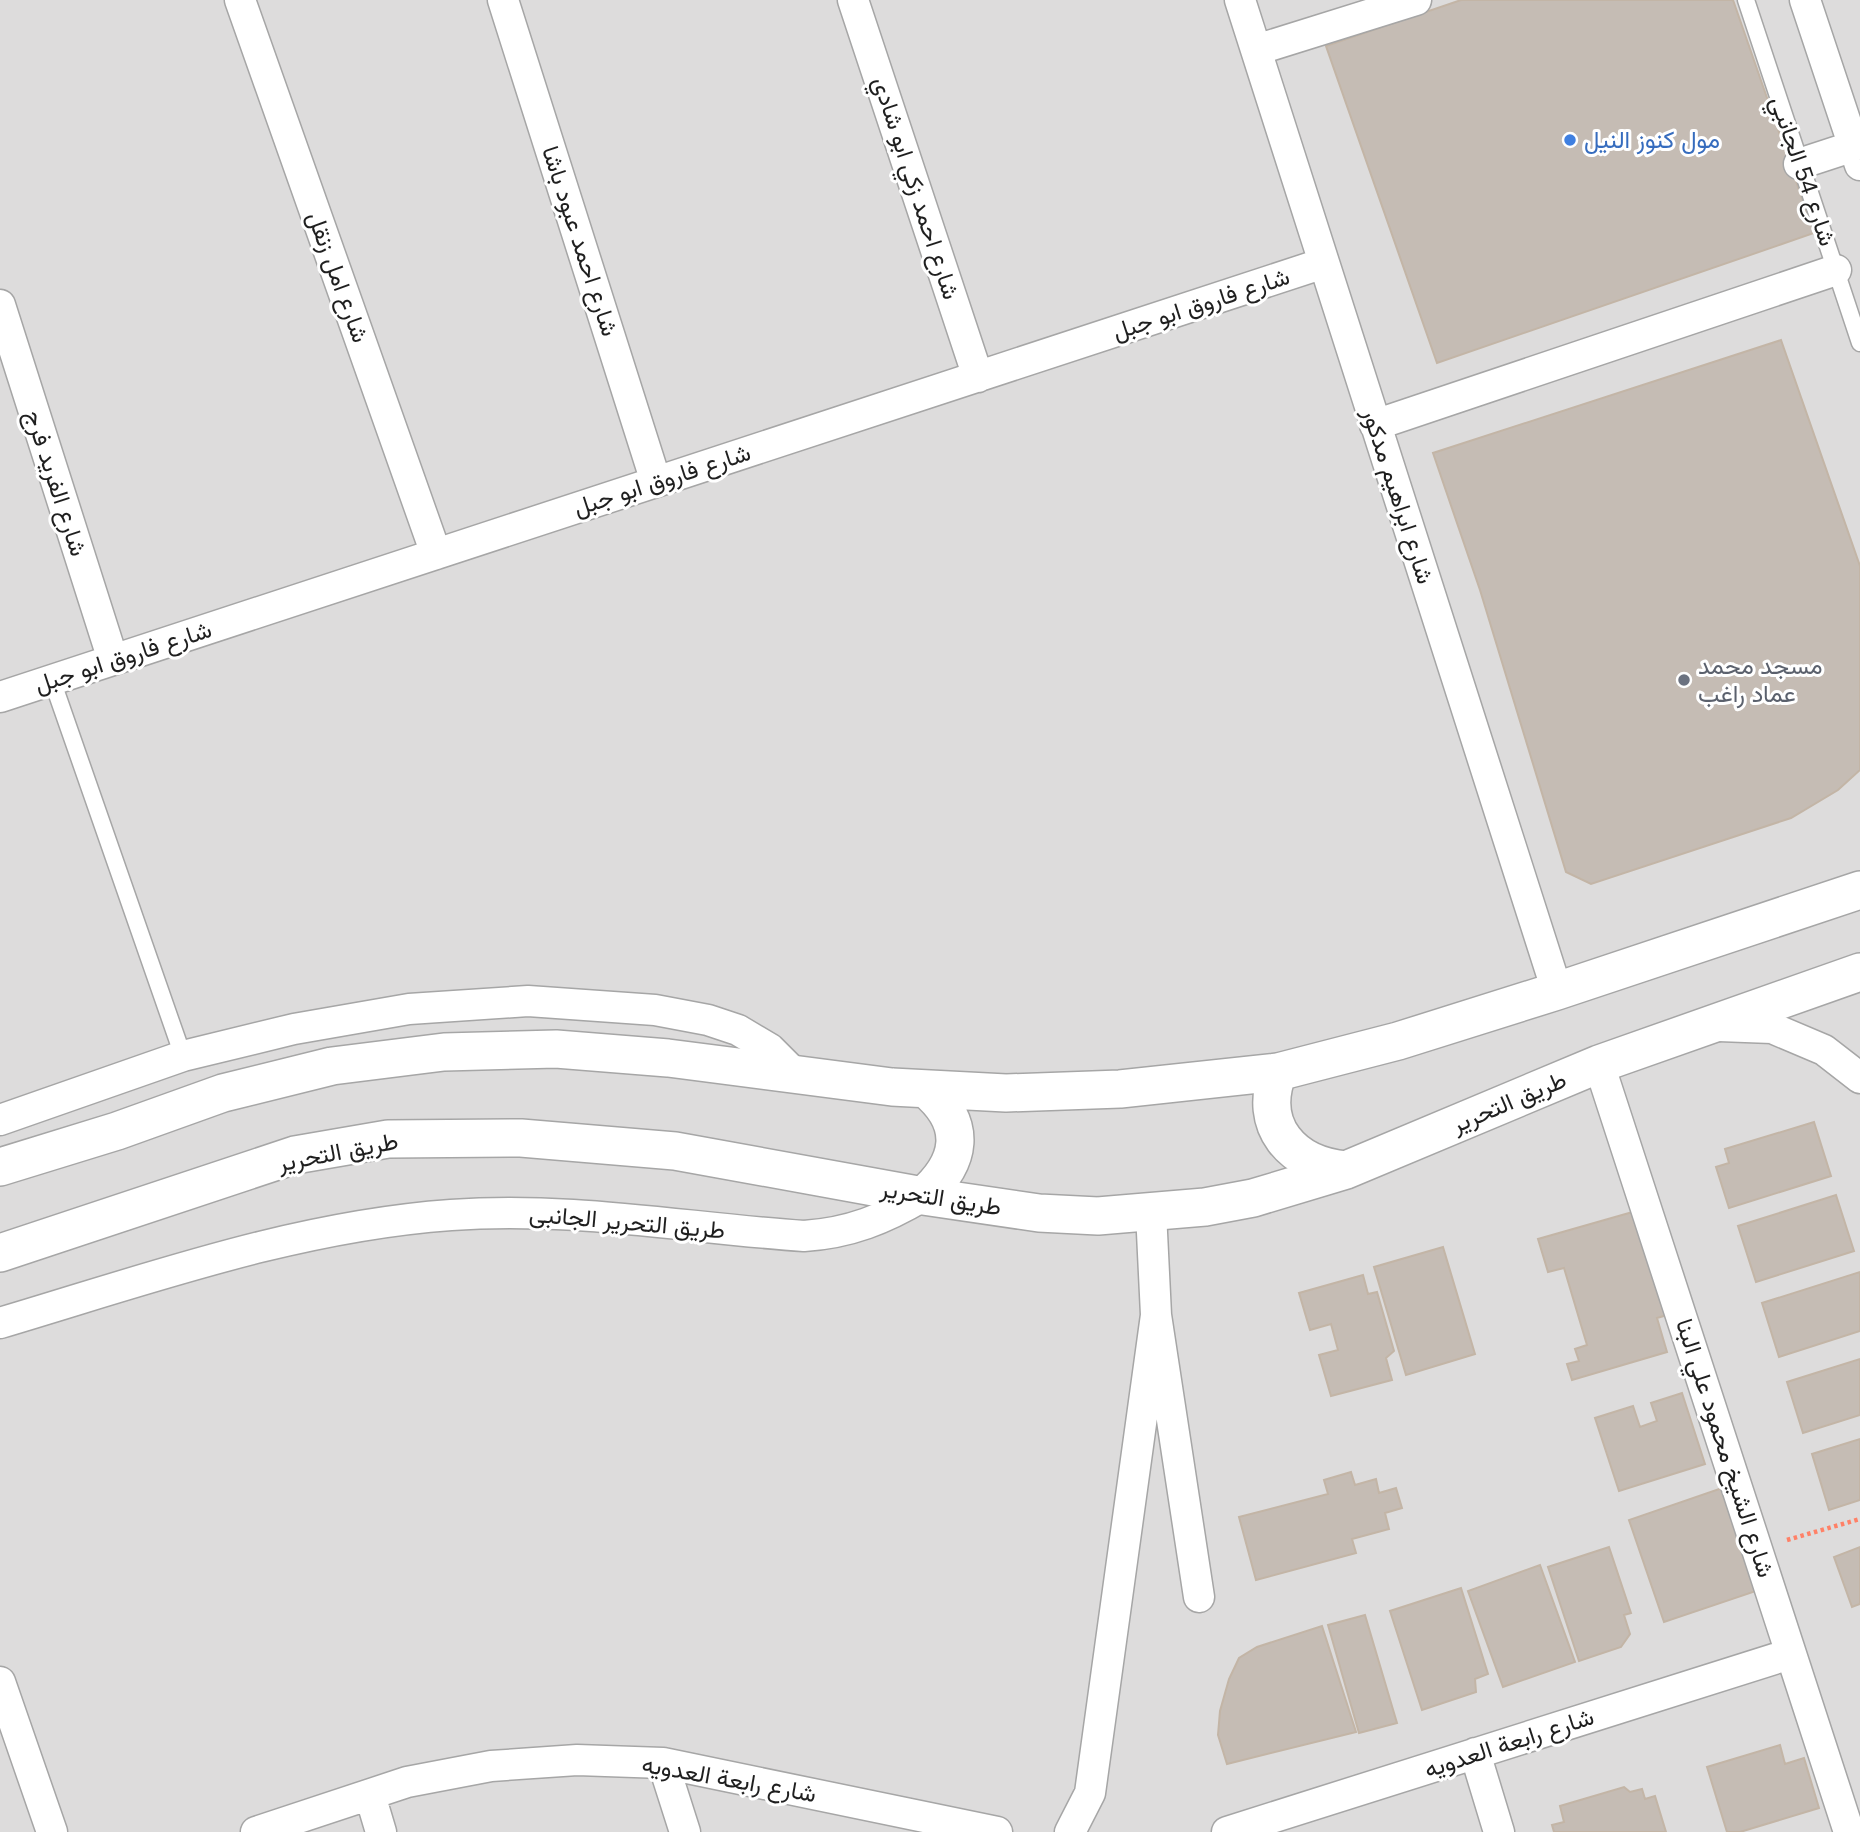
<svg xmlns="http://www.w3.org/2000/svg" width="1860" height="1832" font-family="Helvetica,Vazirmatn,sans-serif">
<rect width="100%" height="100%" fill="#f0ede5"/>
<!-- residential -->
<path fill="#dddcdc" d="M 0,0 L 1860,0 L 1860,1832 L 0,1832 Z"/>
<!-- building -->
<path fill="#c5bcb4" stroke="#c3b5a6" stroke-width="2" d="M 1461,0 L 1733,0 L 1814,233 L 1437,363 L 1326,46 Z
M 1781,340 L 1860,566 L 1860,770 L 1838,790 L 1791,818 L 1591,884 L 1566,872 L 1480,590 L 1433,453 Z
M 1814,1122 L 1831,1176 L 1729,1208 L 1716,1167 L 1729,1163 L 1725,1149 Z
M 1836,1195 L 1854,1251 L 1756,1282 L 1738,1226 Z
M 1643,1209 L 1674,1313 L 1657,1318 L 1667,1352 L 1572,1380 L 1567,1364 L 1579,1361 L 1575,1349 L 1587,1345 L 1564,1268 L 1548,1272 L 1538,1239 Z
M 1443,1247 L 1475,1354 L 1406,1375 L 1374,1267 Z
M 1860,1272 L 1860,1331 L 1779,1357 L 1762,1303 Z
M 1363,1275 L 1368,1294 L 1377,1292 L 1394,1351 L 1386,1358 L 1392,1380 L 1331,1396 L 1319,1355 L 1338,1350 L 1331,1324 L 1310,1330 L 1299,1293 Z
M 1860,1359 L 1860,1415 L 1803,1433 L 1787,1382 Z
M 1682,1393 L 1705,1464 L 1619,1491 L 1595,1418 L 1633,1406 L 1640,1427 L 1657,1421 L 1651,1403 Z
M 1860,1439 L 1860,1500 L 1829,1510 L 1812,1454 Z
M 1351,1472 L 1355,1485 L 1376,1479 L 1379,1493 L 1396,1488 L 1402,1508 L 1385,1513 L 1389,1529 L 1352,1539 L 1356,1553 L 1256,1580 L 1239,1517 L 1328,1494 L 1324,1480 Z
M 1725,1487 L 1762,1589 L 1664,1622 L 1629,1520 Z
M 1609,1547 L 1631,1613 L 1624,1615 L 1630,1634 L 1621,1647 L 1579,1661 L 1548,1567 Z
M 1860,1547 L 1860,1604 L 1852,1607 L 1834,1557 Z
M 1540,1565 L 1575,1662 L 1503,1687 L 1468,1591 Z
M 1461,1588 L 1488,1674 L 1475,1679 L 1476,1692 L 1422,1710 L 1390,1611 Z
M 1365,1615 L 1397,1723 L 1359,1733 L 1328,1625 Z
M 1322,1626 L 1356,1732 L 1227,1764 L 1218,1735 L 1220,1711 L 1229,1679 L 1239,1658 L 1257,1647 Z
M 1780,1745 L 1785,1764 L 1804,1758 L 1819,1808 L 1740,1832 L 1727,1832 L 1707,1767 Z
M 1624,1787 L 1630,1792 L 1642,1789 L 1645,1799 L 1655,1796 L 1666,1832 L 1554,1832 L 1552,1825 L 1564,1822 L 1560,1806 Z"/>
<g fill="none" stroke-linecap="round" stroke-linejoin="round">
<!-- service casing -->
<g stroke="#a6a6a6" stroke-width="19">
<path id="service" d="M 1746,0 L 1860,343
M 52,680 L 183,1056"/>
</g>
<!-- minor casing -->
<g stroke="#a6a6a6" stroke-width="33">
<path id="minor" d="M 240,0 L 436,554
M 503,0 L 656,482
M 853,0 L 978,377
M 1240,0 L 1557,991
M 1805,0 L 1860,165
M 1256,50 L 1416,0
M 1799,164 L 1854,146
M 0,305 L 113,660
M 1375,425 L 1836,270
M 0,697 L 1324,263
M 1719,1026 L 1772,1028 L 1824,1050 L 1860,1078
M 1599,1064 L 1849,1832
M 0,1120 L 183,1056 L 294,1029 L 409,1009 L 528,1001 L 655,1010 L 708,1020 L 738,1030 L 770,1049 L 796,1075
M 1151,1212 L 1156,1315 L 1199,1597
M 0,1323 C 148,1279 296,1226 451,1215 C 570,1206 686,1228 804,1236 C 850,1233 884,1219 923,1196
M 0,1682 L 52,1832
M 1475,1753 L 1499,1832
M 663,1763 L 685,1832
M 370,1795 L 381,1832
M 256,1832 L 407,1782 L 491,1766 L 577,1760 L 663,1763 L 997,1832
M 1070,1832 L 1090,1793 L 1156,1315
M 1227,1832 L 1790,1654"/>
</g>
<!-- tertiary casing -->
<g stroke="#a6a6a6" stroke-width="40">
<path id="tertiary" d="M 1278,1072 C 1257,1126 1292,1165 1346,1170
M 0,1167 L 117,1131 L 223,1093 L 332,1066 L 444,1052 L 556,1049 L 668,1058 L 892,1087 L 1006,1093 L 1120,1089 L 1278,1072 L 1398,1041 L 1557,991 L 1860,890
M 923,1196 C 962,1162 968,1124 926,1089
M 0,1253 L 295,1155 L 388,1139 L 521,1138 L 675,1151 L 923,1196 L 1039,1213 L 1098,1216 L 1205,1207 L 1253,1198 L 1346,1170 L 1599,1064 L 1860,972"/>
</g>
<!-- path -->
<path stroke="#ff8167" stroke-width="4.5" stroke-dasharray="3.5 3.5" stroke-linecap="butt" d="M 1787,1540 L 1860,1519"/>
<!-- service -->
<use href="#service" stroke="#fff" stroke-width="16"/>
<!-- minor -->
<use href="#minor" stroke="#fff" stroke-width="30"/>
<!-- tertiary -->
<use href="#tertiary" stroke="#fff" stroke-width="37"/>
</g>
<!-- markers -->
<circle fill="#3f7fe0" stroke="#fff" stroke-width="2.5" cx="1570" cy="140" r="7"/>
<circle fill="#6b7280" stroke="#fff" stroke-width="2.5" cx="1684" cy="680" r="7"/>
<g text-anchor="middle" stroke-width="6" stroke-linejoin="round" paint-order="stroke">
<!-- shop labels -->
<g font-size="24" fill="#366cbe" stroke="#fff" text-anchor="start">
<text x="1584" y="148">مول كنوز النيل</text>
</g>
<!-- street labels -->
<g font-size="24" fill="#1f1f1f" stroke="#fff">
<text transform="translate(1803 171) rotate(71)" y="8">شارع 54 الجانبي</text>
<text transform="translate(916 188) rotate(72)" y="8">شارع احمد زكي ابو شادي</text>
<text transform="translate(580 241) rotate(72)" y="8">شارع احمد عبود باشا</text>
<text transform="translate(338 277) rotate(70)" y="8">شارع امل زنقل</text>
<text transform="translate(1201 304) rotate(-18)" y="8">شارع فاروق ابو جبل</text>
<text transform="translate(662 480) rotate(-18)" y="8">شارع فاروق ابو جبل</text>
<text transform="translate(56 483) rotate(72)" y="8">شارع الفريد فرج</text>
<text transform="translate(1398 496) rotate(72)" y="8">شارع ابراهيم مدكور</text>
<text transform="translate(123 657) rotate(-18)" y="8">شارع فاروق ابو جبل</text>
<text transform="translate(1509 1102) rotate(-23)" y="8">طريق التحرير</text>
<text transform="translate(338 1152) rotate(-11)" y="8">طريق التحرير</text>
<text transform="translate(941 1198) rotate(9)" y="8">طريق التحرير</text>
<text transform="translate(627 1222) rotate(5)" y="8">طريق التحرير الجانبى</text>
<text transform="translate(1725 1448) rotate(72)" y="8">شارع الشيخ محمود علي البنا</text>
<text transform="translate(1509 1743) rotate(-18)" y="8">شارع رابعة العدويه</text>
<text transform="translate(729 1779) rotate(10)" y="8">شارع رابعة العدويه</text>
</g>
<!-- worship labels -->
<g font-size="24" fill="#5b616d" stroke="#fff" text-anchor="start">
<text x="1698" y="674">مسجد محمد<tspan x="1698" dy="28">عماد راغب</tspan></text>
</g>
</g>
</svg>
